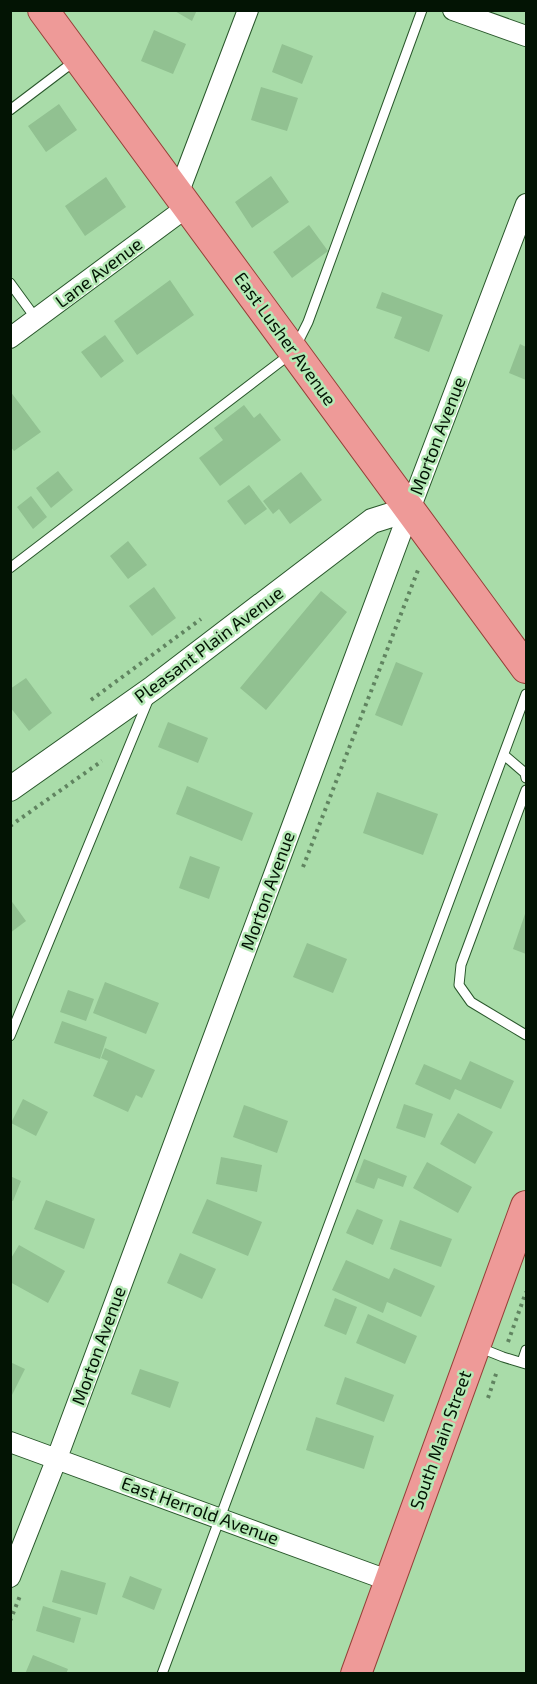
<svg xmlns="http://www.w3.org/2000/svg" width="537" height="1684" font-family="'Exo 2',sans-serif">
<rect width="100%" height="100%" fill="#a9dca9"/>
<!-- building -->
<path fill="#91c191" d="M 173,10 L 197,10 L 192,21 Z
M 154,30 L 186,44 L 173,74 L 141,61 Z
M 282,44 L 313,56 L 302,84 L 272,72 Z
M 261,87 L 298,98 L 287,131 L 251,120 Z
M 59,104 L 77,130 L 46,152 L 28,126 Z
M 271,176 L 289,202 L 252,228 L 235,202 Z
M 106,177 L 126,207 L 85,236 L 65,206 Z
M 309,225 L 328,251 L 292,278 L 273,252 Z
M 170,280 L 194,315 L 137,355 L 114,321 Z
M 382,292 L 443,315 L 429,352 L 394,338 L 402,317 L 376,308 Z
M 105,335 L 124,361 L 101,378 L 81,352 Z
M 520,344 L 526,347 L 526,380 L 509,373 Z
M 10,391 L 41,432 L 14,451 L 10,446 Z
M 244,405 L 254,418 L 260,413 L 281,440 L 220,486 L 199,458 L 223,440 L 214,428 Z
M 58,471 L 73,490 L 51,508 L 36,488 Z
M 301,472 L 322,500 L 290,524 L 279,509 L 273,514 L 263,501 Z
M 249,485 L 267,509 L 245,525 L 227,501 Z
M 31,496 L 47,517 L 33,529 L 17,507 Z
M 128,541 L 147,565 L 128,579 L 110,556 Z
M 154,587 L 176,618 L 152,636 L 129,606 Z
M 321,591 L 347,612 L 266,710 L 240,688 Z
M 396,662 L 423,673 L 402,726 L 375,715 Z
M 26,678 L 52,713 L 29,731 L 10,707 L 10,689 Z
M 168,722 L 208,738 L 198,763 L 158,747 Z
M 187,786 L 253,813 L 242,841 L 176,814 Z
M 377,792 L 438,814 L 423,855 L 363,833 Z
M 190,856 L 220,867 L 209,899 L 179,888 Z
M 10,899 L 26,921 L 10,933 Z
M 526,911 L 526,954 L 513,949 Z
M 307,943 L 347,959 L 333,993 L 293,977 Z
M 105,982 L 159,1003 L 146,1034 L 93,1013 Z
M 68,990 L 94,999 L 86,1021 L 60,1012 Z
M 62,1021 L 107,1037 L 100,1059 L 54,1043 Z
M 105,1048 L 155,1070 L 142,1098 L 136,1095 L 128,1112 L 93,1096 L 108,1061 L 101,1058 Z
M 470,1061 L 514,1081 L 501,1109 L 455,1089 L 450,1100 L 415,1084 L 424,1064 L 461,1080 Z
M 23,1099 L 48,1112 L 36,1136 L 11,1123 Z
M 404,1104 L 433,1114 L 425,1138 L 396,1128 Z
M 244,1105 L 288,1121 L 277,1153 L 233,1137 Z
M 458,1113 L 493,1132 L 475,1164 L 440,1144 Z
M 221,1157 L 262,1165 L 257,1192 L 216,1184 Z
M 364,1159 L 407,1176 L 403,1187 L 378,1178 L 374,1189 L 355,1182 Z
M 427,1162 L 472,1187 L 458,1213 L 413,1188 Z
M 10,1176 L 21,1181 L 13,1201 L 10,1200 Z
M 207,1199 L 262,1222 L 248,1256 L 192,1233 Z
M 46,1200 L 95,1219 L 84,1249 L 34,1229 Z
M 357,1209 L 383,1220 L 373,1245 L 346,1233 Z
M 400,1220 L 452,1239 L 441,1267 L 390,1249 Z
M 19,1245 L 65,1271 L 48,1303 L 10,1282 L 10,1260 Z
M 180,1253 L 216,1269 L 202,1299 L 167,1283 Z
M 346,1260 L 389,1279 L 394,1268 L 435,1286 L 421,1317 L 387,1302 L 383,1313 L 332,1290 Z
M 335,1298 L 357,1307 L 346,1335 L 324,1326 Z
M 368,1314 L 417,1336 L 405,1364 L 356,1343 Z
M 10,1362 L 25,1369 L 10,1399 Z
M 140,1369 L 179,1382 L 170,1408 L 131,1394 Z
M 345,1377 L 394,1395 L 384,1422 L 336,1404 Z
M 316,1417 L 374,1436 L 364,1469 L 306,1450 Z
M 61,1570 L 106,1583 L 97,1615 L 52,1602 Z
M 130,1576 L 162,1589 L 154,1610 L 122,1597 Z
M 43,1606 L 81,1618 L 74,1643 L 36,1631 Z
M 33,1655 L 68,1669 L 66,1674 L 25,1674 Z"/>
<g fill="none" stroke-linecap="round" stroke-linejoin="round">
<!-- service casing -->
<g stroke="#29572b" stroke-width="11">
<path id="service" d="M 10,110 L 76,60
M 10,283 L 37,320
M 10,568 L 293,352 L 308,322 L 422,10
M 504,755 L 525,773 L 526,778
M 526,790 L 461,965 L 459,985 L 471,1002 L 526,1035
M 10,1036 L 149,698
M 478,1347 L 503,1357 L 526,1364
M 522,1362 L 526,1350
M 162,1674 L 526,694"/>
</g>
<!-- minor casing -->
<g stroke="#29572b" stroke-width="22">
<path id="minor" d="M 453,10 L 526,36
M 178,194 L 248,10
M 10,338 L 187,207
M 10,1442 L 390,1581
M 10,1577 L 57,1458 L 410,509 L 526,204"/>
</g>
<!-- tertiary casing -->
<g stroke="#29572b" stroke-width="26">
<path id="tertiary" d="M 10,789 L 153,688 L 372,521 L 410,509"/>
</g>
<!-- primary casing -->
<g stroke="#953f37" stroke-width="32">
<path id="primary" d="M 43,10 L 526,668
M 356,1674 L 526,1206"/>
</g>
<!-- path -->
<path stroke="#608460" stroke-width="4" stroke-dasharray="3 4.5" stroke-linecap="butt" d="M 91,700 L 201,619
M 10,826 L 102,761
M 303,867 L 418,570 L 420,572
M 508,1342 L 526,1292
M 488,1398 L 497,1371
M 10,1621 L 20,1596"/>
<!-- service -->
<use href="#service" stroke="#fff" stroke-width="9"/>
<!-- minor -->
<use href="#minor" stroke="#fff" stroke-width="20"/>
<!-- tertiary -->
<use href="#tertiary" stroke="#fff" stroke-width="24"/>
<!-- primary -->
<use href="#primary" stroke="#ee9a98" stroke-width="30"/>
</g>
<g text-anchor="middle" stroke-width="5" stroke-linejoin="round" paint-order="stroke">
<!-- street labels -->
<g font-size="18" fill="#031404" stroke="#b6e9b6">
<text transform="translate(99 273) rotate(-37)" y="6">Lane Avenue</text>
<text transform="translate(285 339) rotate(54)" y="6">East Lusher Avenue</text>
<text transform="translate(438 436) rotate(-69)" y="6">Morton Avenue</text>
<text transform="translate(209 645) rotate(-37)" y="6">Pleasant Plain Avenue</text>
<text transform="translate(268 891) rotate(-70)" y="6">Morton Avenue</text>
<text transform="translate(99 1346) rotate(-70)" y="6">Morton Avenue</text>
<text transform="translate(441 1440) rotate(-70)" y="6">South Main Street</text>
<text transform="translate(200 1511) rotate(20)" y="6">East Herrold Avenue</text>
</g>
</g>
<!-- border -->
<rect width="537" height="1684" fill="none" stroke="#031404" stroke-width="24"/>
</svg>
